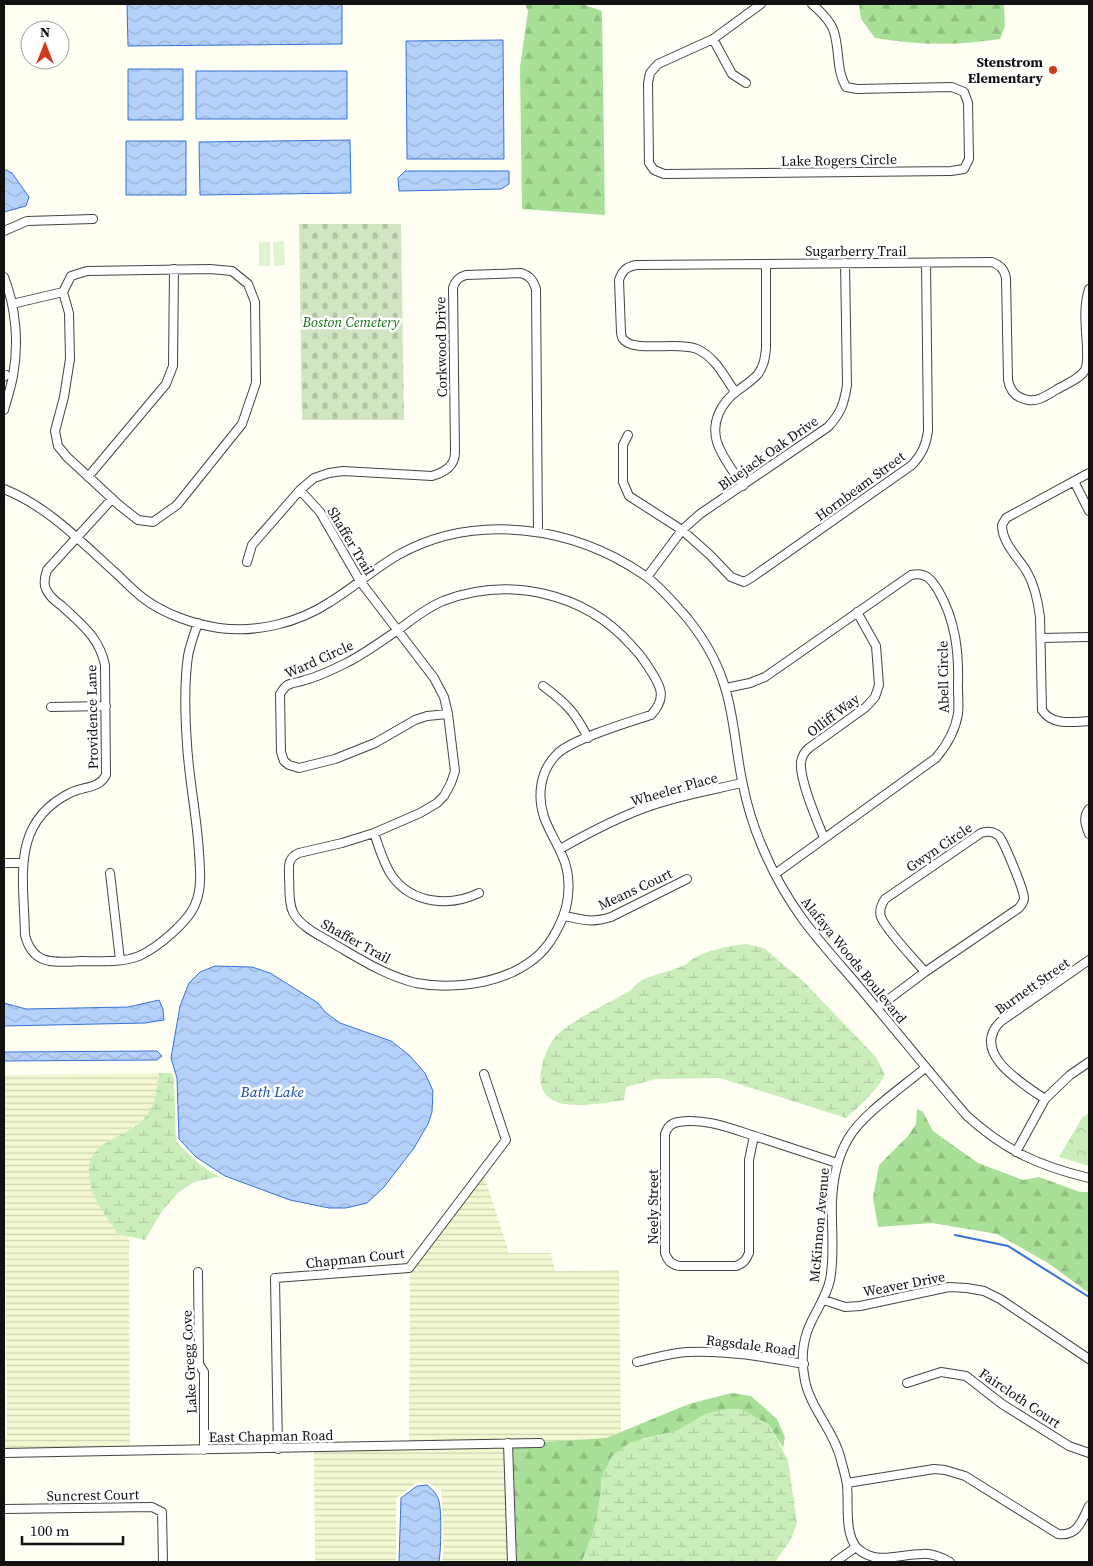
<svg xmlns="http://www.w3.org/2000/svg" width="1093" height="1566" font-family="'Source Serif 4',serif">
<defs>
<pattern id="farmland-rules" width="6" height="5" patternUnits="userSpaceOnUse" patternTransform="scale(1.25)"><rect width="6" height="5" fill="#f3f8d1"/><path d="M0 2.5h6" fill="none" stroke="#cfd4b2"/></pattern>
<pattern id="forest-firs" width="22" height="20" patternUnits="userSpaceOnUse" patternTransform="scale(1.25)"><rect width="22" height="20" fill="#a8e097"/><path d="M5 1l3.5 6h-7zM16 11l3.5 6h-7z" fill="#90bf81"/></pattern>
<pattern id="wetland-marsh" width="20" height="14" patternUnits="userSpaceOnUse" patternTransform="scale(1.25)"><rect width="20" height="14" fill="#c9eeb9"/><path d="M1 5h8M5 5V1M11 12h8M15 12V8" fill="none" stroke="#accb9e"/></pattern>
<pattern id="cemetery-stones" width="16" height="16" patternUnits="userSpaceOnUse" patternTransform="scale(1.25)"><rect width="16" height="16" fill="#d1e5c1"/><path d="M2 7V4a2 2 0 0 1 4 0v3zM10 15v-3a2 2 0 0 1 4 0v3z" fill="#b2c3a5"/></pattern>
<pattern id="park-crowns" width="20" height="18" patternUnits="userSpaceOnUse" patternTransform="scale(1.25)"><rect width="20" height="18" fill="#c9eeb9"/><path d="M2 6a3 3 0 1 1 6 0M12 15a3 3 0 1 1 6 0" fill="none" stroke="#accb9e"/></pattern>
<pattern id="water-waves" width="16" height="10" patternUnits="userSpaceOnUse" patternTransform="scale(1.25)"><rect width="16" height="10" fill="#b4d1fb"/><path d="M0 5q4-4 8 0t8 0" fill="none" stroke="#9ab2d6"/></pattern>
</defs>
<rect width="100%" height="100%" fill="#fffff4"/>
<!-- farmland -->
<path fill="url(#farmland-rules)" d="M 159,1073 L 156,1096 L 151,1110 L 143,1119 L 128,1131 L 101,1147 L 107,1215 L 118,1234 L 129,1236 L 130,1447 L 4,1449 L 4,1438 L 7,1435 L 4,1075 Z
M 484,1175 L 509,1253 L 551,1253 L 555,1271 L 619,1270 L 621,1431 L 606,1438 L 589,1439 L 543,1442 L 543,1439 L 512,1439 L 409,1442 L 410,1271 Z
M 505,1447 L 508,1562 L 442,1562 L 444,1551 L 441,1490 L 437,1489 L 428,1482 L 416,1483 L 396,1498 L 396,1562 L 315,1562 L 314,1452 Z"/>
<!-- forest -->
<path fill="url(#forest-firs)" d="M 525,4 L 582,4 L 602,11 L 605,215 L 522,209 L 520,67 L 528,11 Z
M 859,4 L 1004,4 L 1005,26 L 1000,39 C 958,46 916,45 875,38 L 861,19 Z
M 917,1109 L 923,1112 L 933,1131 L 978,1163 L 1023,1180 L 1039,1177 L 1080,1192 L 1089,1192 L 1089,1293 L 1048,1263 L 997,1234 L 932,1223 L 878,1227 L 873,1198 L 879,1165 L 908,1136 L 916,1124 Z
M 731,1393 L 751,1396 L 777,1419 L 785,1437 L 783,1448 L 769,1425 L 740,1409 L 729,1409 L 706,1414 L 677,1431 L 642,1439 L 602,1476 L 601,1492 L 595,1527 L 582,1562 L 517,1562 L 513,1447 L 543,1447 L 543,1442 L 606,1438 L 689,1404 Z"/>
<!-- wetland -->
<path fill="url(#wetland-marsh)" d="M 746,944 L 764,948 L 804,982 L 876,1057 L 885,1075 C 876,1091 860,1106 846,1118 L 720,1078 L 656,1079 L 626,1087 L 624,1100 C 596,1104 534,1118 541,1071 C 543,1058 549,1042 559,1033 C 579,1016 605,1005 628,992 C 633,989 637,983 642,980 C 654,974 669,972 682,966 C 688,964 692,958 698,956 C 713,949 729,946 746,944 Z
M 159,1073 L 172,1073 L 174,1079 L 176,1141 C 191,1157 207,1173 228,1180 L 217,1177 L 194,1182 L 178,1193 L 162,1211 L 145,1240 L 118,1234 C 112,1224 94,1200 92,1191 C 76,1133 128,1147 150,1110 C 157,1100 157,1085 159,1073 Z
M 729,1409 L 740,1409 L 769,1425 L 788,1460 L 797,1523 L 791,1539 L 776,1561 L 775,1562 L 582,1562 L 595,1527 L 601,1491 L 602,1476 L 612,1456 L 629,1443 L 677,1431 L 706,1414 Z"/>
<!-- cemetery -->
<path fill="url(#cemetery-stones)" d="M 299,224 L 401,224 L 404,420 L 302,420 Z"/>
<!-- park -->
<path fill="url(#park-crowns)" d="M 1089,1113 L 1089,1166 L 1059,1157 L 1082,1118 Z"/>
<!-- pitch -->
<path fill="#ddf4cc" d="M 284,241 L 285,265 L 274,266 L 273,242 Z
M 259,242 L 270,242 L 270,266 L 259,266 Z"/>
<!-- water -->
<path fill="url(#water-waves)" stroke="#3573d8" d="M 127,4 L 342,4 L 342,44 L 128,46 Z
M 503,40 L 504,159 L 407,159 L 406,41 Z
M 128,69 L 183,69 L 183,120 L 128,120 Z
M 196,71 L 347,71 L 347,119 L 196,119 Z
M 350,140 L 351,193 L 200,195 L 199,142 Z
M 126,141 L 186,141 L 186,195 L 126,195 Z
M 4,169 L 12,173 L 29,197 L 26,206 L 4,212 Z
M 405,171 L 509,171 L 509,184 L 501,189 L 399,191 L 398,178 Z
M 215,966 L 252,967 L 270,973 L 318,1003 L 325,1012 L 340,1023 L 391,1041 L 409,1055 L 425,1073 L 433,1091 L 432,1112 L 428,1124 L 414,1148 L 384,1187 L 367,1203 L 346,1208 L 329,1208 L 290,1200 L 225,1176 L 196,1157 L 179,1139 L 177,1078 L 171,1058 L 180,1006 L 189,983 L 200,972 Z
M 159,1000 L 163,1009 L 164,1020 L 145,1023 L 4,1026 L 4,1003 L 26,1009 L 128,1007 Z
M 157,1051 L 162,1056 L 157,1060 L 4,1061 L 4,1052 Z
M 427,1485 C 432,1489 437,1494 439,1501 C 442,1514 441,1549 439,1562 L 399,1562 L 401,1498 L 417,1486 Z"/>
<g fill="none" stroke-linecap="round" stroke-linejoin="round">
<!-- stream -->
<path stroke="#3573d8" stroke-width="2" d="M 955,1235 L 1008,1246 L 1089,1297"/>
<!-- minor casing -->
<g stroke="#444" stroke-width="10">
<path id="minor" d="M 761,4 L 713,39 L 658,64 L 650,73 L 648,83 L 649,163 L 654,170 L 664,174 L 951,171 L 964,169 L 969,159 L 968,103 L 964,92 L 952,87 L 857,89 L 846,87 C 836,70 840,51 834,32 C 831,21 820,11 812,4
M 713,39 L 732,74 L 746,83
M 4,231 L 27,221 L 93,219
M 210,269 L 232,271 L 248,284 L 255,302 L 256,383 L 242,424 L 177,505 L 153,522 L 138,520 L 119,505 L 67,457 L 58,446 L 55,431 L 64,397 L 70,359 L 69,313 L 63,292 L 71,276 L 87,271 Z
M 4,277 C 16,307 19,344 13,376 C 11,387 7,399 4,410
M 12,304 L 63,292
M 4,377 L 6,375
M 735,392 C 725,377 715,357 697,349 C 678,341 633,353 623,339 C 622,339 621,333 621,332 L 619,280 C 622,271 626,267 636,265 L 992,262 C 1001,266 1004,269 1006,278 L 1008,380 C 1010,391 1016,398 1028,400 C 1038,402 1047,395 1056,390 C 1064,385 1080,379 1085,370 C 1088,364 1087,354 1087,347 C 1086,328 1083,307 1089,289
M 628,435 L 623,445 L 623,482 L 629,496 L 682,530 L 710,555 L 731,577 L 744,582 L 751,578 L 912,465 C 922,454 926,445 928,431 L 926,263
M 1089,473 L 1006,518 L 1002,525 C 1002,543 1018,557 1027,572 C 1035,586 1038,601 1040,617 L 1042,710 C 1052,726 1073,722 1089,721
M 88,477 L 166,384 L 173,366 L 174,269
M 1074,481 L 1089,511
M 743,486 C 734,472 722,458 717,442 C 711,422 721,403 737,391 C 744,386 752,381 758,374 C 764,366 765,358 766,348 L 766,264
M 4,489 C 49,507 82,543 118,575 C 126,583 134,591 143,598 C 164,614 193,624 219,628 C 257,633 298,623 330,602 C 353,588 374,569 398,555 C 475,512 573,526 644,575 C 659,585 676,605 688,619 C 704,639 719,665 726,691 C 735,722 736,754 743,785 C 747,805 753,825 761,844 C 772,871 787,898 804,921 C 825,949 849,974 870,1000 C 903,1039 934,1078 967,1116 C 1006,1151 1039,1166 1089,1178
M 300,490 L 320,512 L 360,581 L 434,678 L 444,697 L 448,714 L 455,771 L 451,783 L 444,796 L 437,803 L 420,813 L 374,833 L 342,843 L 299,853 C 287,858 289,866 289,878 C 290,888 288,902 293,912 C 300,927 321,936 334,944 C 360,959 386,976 416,983 C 447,989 484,985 513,972 C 535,961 547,950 558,928 C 566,913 570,895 568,877 C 566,855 551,837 544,817 C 537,795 540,771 557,754 C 572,739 629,722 651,715 C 670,695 658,682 645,662 C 641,656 636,650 631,645 C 584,592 508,576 443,601 C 426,608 413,619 398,630 C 383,640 367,652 350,661 C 336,668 321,676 305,680 C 301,682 295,682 290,684 C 285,685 283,690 280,694 L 281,752 L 284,761 L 289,765 L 299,768 L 335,759 L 375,743 L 415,720 L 427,716 L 448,714
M 112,499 L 47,570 C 45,576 43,583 46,589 C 49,596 56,602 62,606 C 82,625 99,637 105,665 L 106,775 C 99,789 84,786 70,793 C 10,823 24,878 25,935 C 33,967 56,962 82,961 C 100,961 122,963 139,956 C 157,948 190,921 196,902 C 202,887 200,869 199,853 C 197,817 189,780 187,744 C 185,716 184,684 188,656 C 190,645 194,634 198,623
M 247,562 L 252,545 L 300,490 L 314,478 L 329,473 L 343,471 L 432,476 C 445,472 455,466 455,452 L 453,288 C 455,280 459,277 466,275 L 521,273 C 530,276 533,280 536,289 L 538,532
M 647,577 L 682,530 L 700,514 L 828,427 C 841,413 844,404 847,385 L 845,263
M 1041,638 L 1089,637
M 543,686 C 566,703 575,712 588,738
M 726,688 L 750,683 L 765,677 L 911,575 C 926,572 931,579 938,590 C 956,621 959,653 958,687 C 958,696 959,706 958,714 C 955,732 947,745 936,758 L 775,874
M 51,707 L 106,706
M 1089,809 C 1083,817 1085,824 1089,834
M 374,833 C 379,847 383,863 392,876 C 412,904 450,907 479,893
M 824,838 C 817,821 799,779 801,762 C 802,756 804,752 809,748 L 866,707 L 875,697 L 879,685 L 876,646 L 857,612
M 560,849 C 590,832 620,816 653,805 C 682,795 712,790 742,783
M 4,863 L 23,863
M 110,873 L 120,960
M 565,916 C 583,920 592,923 611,917 L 687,879
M 877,1008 L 925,972 L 1019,908 C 1022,904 1024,902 1024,898 C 1024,890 1004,842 999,836 C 993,831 988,831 981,833 L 885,899 C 881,905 879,911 881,917 C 885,929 916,961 925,972
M 925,1068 C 903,1087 862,1114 848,1139 C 837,1158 833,1179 832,1201 C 831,1227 835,1254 830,1280 C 826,1299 813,1314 807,1332 C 802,1347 802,1366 805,1381 C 811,1409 834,1431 841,1460 C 843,1468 846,1477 847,1485 C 849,1504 844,1533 857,1548 C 876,1566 899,1554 922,1554 C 932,1553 941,1557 950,1562
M 1045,1099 C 1023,1084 970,1053 1000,1022 L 1089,960
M 754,1136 L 749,1160 L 749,1253 C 746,1260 744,1263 736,1266 L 679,1266 C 671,1264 668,1261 665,1253 L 665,1134 C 667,1128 671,1123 678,1122 C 707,1117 737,1131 764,1139 C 788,1147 813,1155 837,1163
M 1016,1152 L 1045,1099 L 1070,1075 L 1089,1062
M 198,1272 L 199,1364 L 204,1372 L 204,1450
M 824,1300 L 845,1307 L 860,1306 L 949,1287 L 967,1288 L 984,1291 L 1000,1299 L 1089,1359
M 637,1362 C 654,1358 670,1353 687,1352 C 726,1350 765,1357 804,1364
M 907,1383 L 941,1372 L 966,1376 L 1002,1404 L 1069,1446 L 1089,1453
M 508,1443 L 512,1562
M 278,1449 L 275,1278 L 409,1268 L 506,1140 L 484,1074
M 4,1453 L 540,1443
M 847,1483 L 934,1469 L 945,1470 L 965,1476 L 1058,1534 C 1077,1537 1082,1521 1089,1506
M 4,1509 L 152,1507 L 162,1512 L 163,1562
M 835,1562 L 856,1547"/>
</g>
<!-- minor -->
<use href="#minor" stroke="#fff" stroke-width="8"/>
</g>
<!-- markers -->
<circle fill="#ce3a1b" stroke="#fff" stroke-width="2" cx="1053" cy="70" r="5"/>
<g text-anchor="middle" stroke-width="5" stroke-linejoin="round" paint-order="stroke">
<!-- poi labels -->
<g font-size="14" font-weight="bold" fill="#111" stroke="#fff" text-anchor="end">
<text x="1043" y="67">Stenstrom<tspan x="1043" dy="16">Elementary</tspan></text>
</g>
<!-- street labels -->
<g font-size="14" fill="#111" stroke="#fff">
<text transform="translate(839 160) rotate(-1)" y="5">Lake Rogers Circle</text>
<text x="856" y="256">Sugarberry Trail</text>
<text transform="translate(441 347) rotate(-91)" y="5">Corkwood Drive</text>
<text transform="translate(768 453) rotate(-35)" y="5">Bluejack Oak Drive</text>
<text transform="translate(860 486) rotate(-36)" y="5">Hornbeam Street</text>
<text transform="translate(351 541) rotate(59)" y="5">Shaffer Trail</text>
<text transform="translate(319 659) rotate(-24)" y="5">Ward Circle</text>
<text transform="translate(943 677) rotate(-91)" y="5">Abell Circle</text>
<text transform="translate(833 715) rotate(-37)" y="5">Olliff Way</text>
<text transform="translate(92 717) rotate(-91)" y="5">Providence Lane</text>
<text transform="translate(674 789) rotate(-16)" y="5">Wheeler Place</text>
<text transform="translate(939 847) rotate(-34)" y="5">Gwyn Circle</text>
<text transform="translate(635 889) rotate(-25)" y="5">Means Court</text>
<text transform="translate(356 941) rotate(29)" y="5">Shaffer Trail</text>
<text transform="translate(854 960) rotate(51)" y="5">Alafaya Woods Boulevard</text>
<text transform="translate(1032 986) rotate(-35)" y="5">Burnett Street</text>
<text transform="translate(653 1207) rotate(-90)" y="5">Neely Street</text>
<text transform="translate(819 1225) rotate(-85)" y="5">McKinnon Avenue</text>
<text transform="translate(355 1258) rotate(-6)" y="5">Chapman Court</text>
<text transform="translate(904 1284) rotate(-11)" y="5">Weaver Drive</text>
<text transform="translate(751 1345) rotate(7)" y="5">Ragsdale Road</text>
<text transform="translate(189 1362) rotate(-93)" y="5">Lake Gregg Cove</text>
<text transform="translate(1020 1398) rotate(34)" y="5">Faircloth Court</text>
<text transform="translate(271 1436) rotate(-1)" y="5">East Chapman Road</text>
<text transform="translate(93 1495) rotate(-1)" y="5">Suncrest Court</text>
</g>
<!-- park labels -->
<g font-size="14" font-style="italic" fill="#1a6f1b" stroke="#fff">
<text x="351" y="327">Boston Cemetery</text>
</g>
<!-- water labels -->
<g font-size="15" font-style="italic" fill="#0d45af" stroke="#fff">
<text x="272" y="1097">Bath Lake</text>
</g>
</g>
<!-- border -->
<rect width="1093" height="1566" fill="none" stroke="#111111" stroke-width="10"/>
<!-- north arrow -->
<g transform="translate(45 45)"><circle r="24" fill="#ffffff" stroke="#a0a0a0"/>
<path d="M0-4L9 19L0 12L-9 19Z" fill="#ce3a1b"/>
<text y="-8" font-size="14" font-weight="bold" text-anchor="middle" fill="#111111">N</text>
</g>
<!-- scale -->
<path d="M22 1536v8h101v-8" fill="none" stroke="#111111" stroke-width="2.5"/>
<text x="30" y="1536" font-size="15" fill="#111111" stroke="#ffffff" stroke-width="4" paint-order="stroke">100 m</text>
</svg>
